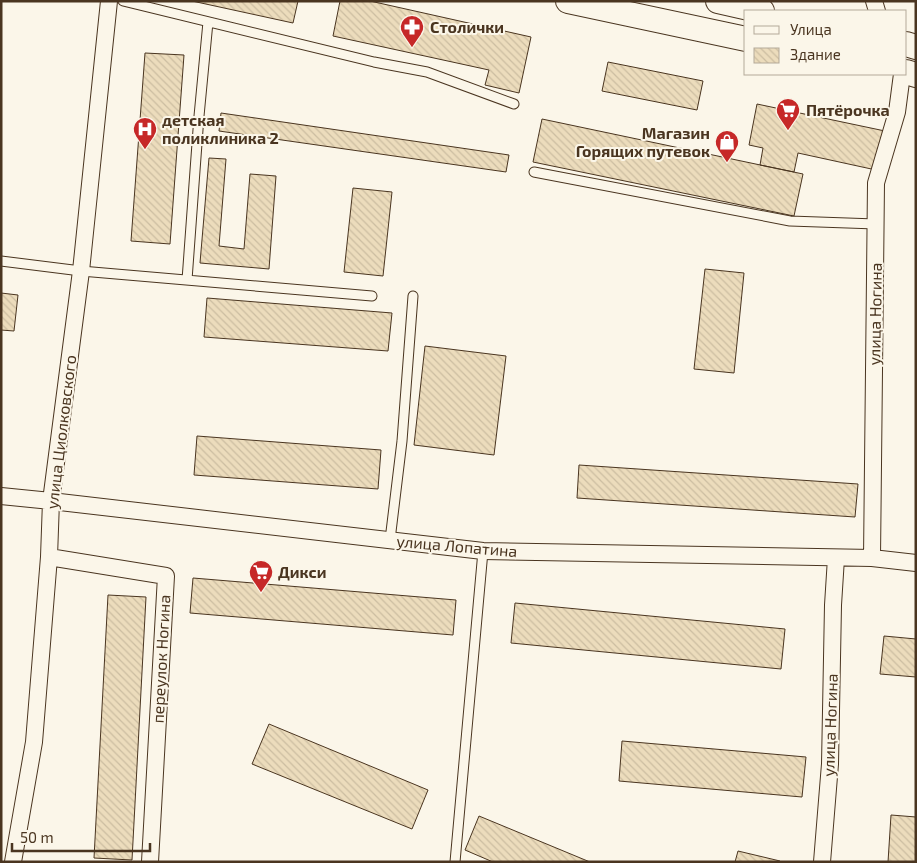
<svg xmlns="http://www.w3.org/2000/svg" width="917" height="863" font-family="'Exo 2',sans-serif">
<defs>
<pattern id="building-back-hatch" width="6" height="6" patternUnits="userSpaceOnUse" patternTransform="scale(1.25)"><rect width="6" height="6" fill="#ecdcbc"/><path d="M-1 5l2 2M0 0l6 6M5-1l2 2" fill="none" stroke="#ccbda1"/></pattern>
</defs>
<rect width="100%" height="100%" fill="#fbf6e9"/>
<!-- building -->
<path fill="url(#building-back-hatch)" stroke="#4a3520" d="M 192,1 L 298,1 L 293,23 Z
M 340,1 L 370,1 L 531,37 L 519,93 L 485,85 L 489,70 L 333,36 Z
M 145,53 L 184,55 L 170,244 L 131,241 Z
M 608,62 L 703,81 L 697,110 L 602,91 Z
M 757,104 L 885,131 L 876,170 L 798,153 L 794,172 L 760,165 L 763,148 L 749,145 Z
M 221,113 L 509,155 L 506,172 L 219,131 Z
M 542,119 L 803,174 L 794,216 L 533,162 Z
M 209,158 L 226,159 L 219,246 L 244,249 L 250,174 L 276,176 L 269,269 L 200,263 Z
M 353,188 L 392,192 L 383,276 L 344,272 Z
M 705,269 L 744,273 L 734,373 L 694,369 Z
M 1,293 L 18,295 L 14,331 L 1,330 Z
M 207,298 L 392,313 L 388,351 L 204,337 Z
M 425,346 L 506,356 L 494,455 L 414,445 Z
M 197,436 L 381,450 L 378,489 L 194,475 Z
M 579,465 L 858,484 L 855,517 L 577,498 Z
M 193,578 L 456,600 L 453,635 L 190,613 Z
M 108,595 L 146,597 L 132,860 L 94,858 Z
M 515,603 L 785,629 L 781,669 L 511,643 Z
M 884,636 L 916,639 L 916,677 L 880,674 Z
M 269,724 L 428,790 L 412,829 L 252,764 Z
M 622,741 L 806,757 L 802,797 L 619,781 Z
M 891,815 L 916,817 L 916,862 L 888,862 Z
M 479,816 L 590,862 L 493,862 L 465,850 Z
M 738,851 L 780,861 L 780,862 L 735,862 Z"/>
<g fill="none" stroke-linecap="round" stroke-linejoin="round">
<!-- service casing -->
<g stroke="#4a3520" stroke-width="11">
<path id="service" d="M 123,1 L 374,62 L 427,72 L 514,104
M 534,172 L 790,221 L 876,224
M 1,261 L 81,271 L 372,296
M 187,280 L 199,116 L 208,22
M 390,540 L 402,441 L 413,296
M 455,862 L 483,551"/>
</g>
<!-- minor casing -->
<g stroke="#4a3520" stroke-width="18">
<path id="minor" d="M 874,1 L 877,11
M 1,496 L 51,501 L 483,551 L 872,558 L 916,563
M 49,557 L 166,576 L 150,862
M 872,558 L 876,183 L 897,112 L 902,74
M 13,862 L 34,742 L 49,557 L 51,501 L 81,271 L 109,1
M 822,862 L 830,764 L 833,605 L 836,558"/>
</g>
<!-- secondary casing -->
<g stroke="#4a3520" stroke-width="26">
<path id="secondary" d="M 568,1 L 746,39
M 718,1 L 762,11
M 906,44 L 916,47
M 906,72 L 916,75"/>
</g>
<!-- service -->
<use href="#service" stroke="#fbf6e9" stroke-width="9"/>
<!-- minor -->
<use href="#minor" stroke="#fbf6e9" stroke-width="16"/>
<!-- secondary -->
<use href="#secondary" stroke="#fbf6e9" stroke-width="24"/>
</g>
<!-- icons -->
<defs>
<g id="pharmacy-pin" transform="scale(1.25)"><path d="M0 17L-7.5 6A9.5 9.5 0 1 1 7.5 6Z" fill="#c62828" stroke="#fbf6e9"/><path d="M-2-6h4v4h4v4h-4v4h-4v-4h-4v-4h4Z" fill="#fff"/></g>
<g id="supermarket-pin" transform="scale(1.25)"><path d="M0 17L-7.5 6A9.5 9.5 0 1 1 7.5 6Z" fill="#c62828" stroke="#fbf6e9"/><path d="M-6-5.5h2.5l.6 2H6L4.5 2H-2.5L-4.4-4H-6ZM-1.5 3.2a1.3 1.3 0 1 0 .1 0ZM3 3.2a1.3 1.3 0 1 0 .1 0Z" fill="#fff"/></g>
<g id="hospital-pin" transform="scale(1.25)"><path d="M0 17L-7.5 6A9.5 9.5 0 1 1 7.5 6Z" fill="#c62828" stroke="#fbf6e9"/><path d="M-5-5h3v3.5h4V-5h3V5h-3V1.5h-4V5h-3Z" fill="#fff"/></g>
<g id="shop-pin" transform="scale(1.25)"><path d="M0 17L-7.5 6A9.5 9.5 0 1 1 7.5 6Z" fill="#c62828" stroke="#fbf6e9"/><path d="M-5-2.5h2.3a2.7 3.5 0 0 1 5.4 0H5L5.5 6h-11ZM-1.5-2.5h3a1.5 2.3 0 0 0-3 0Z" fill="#fff"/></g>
</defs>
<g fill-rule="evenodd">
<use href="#pharmacy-pin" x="412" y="27"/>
<use href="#supermarket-pin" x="788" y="110"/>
<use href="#hospital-pin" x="145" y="129"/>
<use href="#shop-pin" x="727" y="142"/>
<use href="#supermarket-pin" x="261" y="572"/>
</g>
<g text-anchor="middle" stroke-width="4" stroke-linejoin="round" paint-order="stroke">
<!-- poi labels -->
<g font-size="16" font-weight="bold" fill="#4a3520" stroke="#fbf6e9" text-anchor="start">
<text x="430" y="33">Столички</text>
<text x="806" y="116">Пятёрочка</text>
<text x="162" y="126">детская<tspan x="162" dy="18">поликлиника 2</tspan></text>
<text x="710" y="139" text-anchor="end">Магазин<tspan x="710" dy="18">Горящих путевок</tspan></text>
<text x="278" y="578">Дикси</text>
</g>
<!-- street labels -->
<g font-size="16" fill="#4a3520" stroke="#fbf6e9">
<text transform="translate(875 314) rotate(-89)" y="6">улица Ногина</text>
<text transform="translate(61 432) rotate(-83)" y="6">улица Циолковского</text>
<text transform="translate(457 546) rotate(5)" y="6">улица Лопатина</text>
<text transform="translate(161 659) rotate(-87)" y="6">переулок Ногина</text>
<text transform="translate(830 725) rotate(-88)" y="6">улица Ногина</text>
</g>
</g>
<!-- border -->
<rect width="917" height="863" fill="none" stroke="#4a3520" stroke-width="5"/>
<!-- legend -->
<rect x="744" y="10" width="162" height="65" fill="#fbf6e9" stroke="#b4a999"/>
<rect x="754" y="26" width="25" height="8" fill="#fbf6e9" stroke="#b4a999"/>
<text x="790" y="35" font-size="15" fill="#4a3520">Улица</text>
<rect x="754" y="48" width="25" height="15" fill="url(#building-back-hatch)" stroke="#b4a999"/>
<text x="790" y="60" font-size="15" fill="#4a3520">Здание</text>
<!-- scale -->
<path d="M12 843v8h138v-8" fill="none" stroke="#4a3520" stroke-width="2.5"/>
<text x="20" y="843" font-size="15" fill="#4a3520" stroke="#fbf6e9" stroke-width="4" paint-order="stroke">50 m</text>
</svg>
